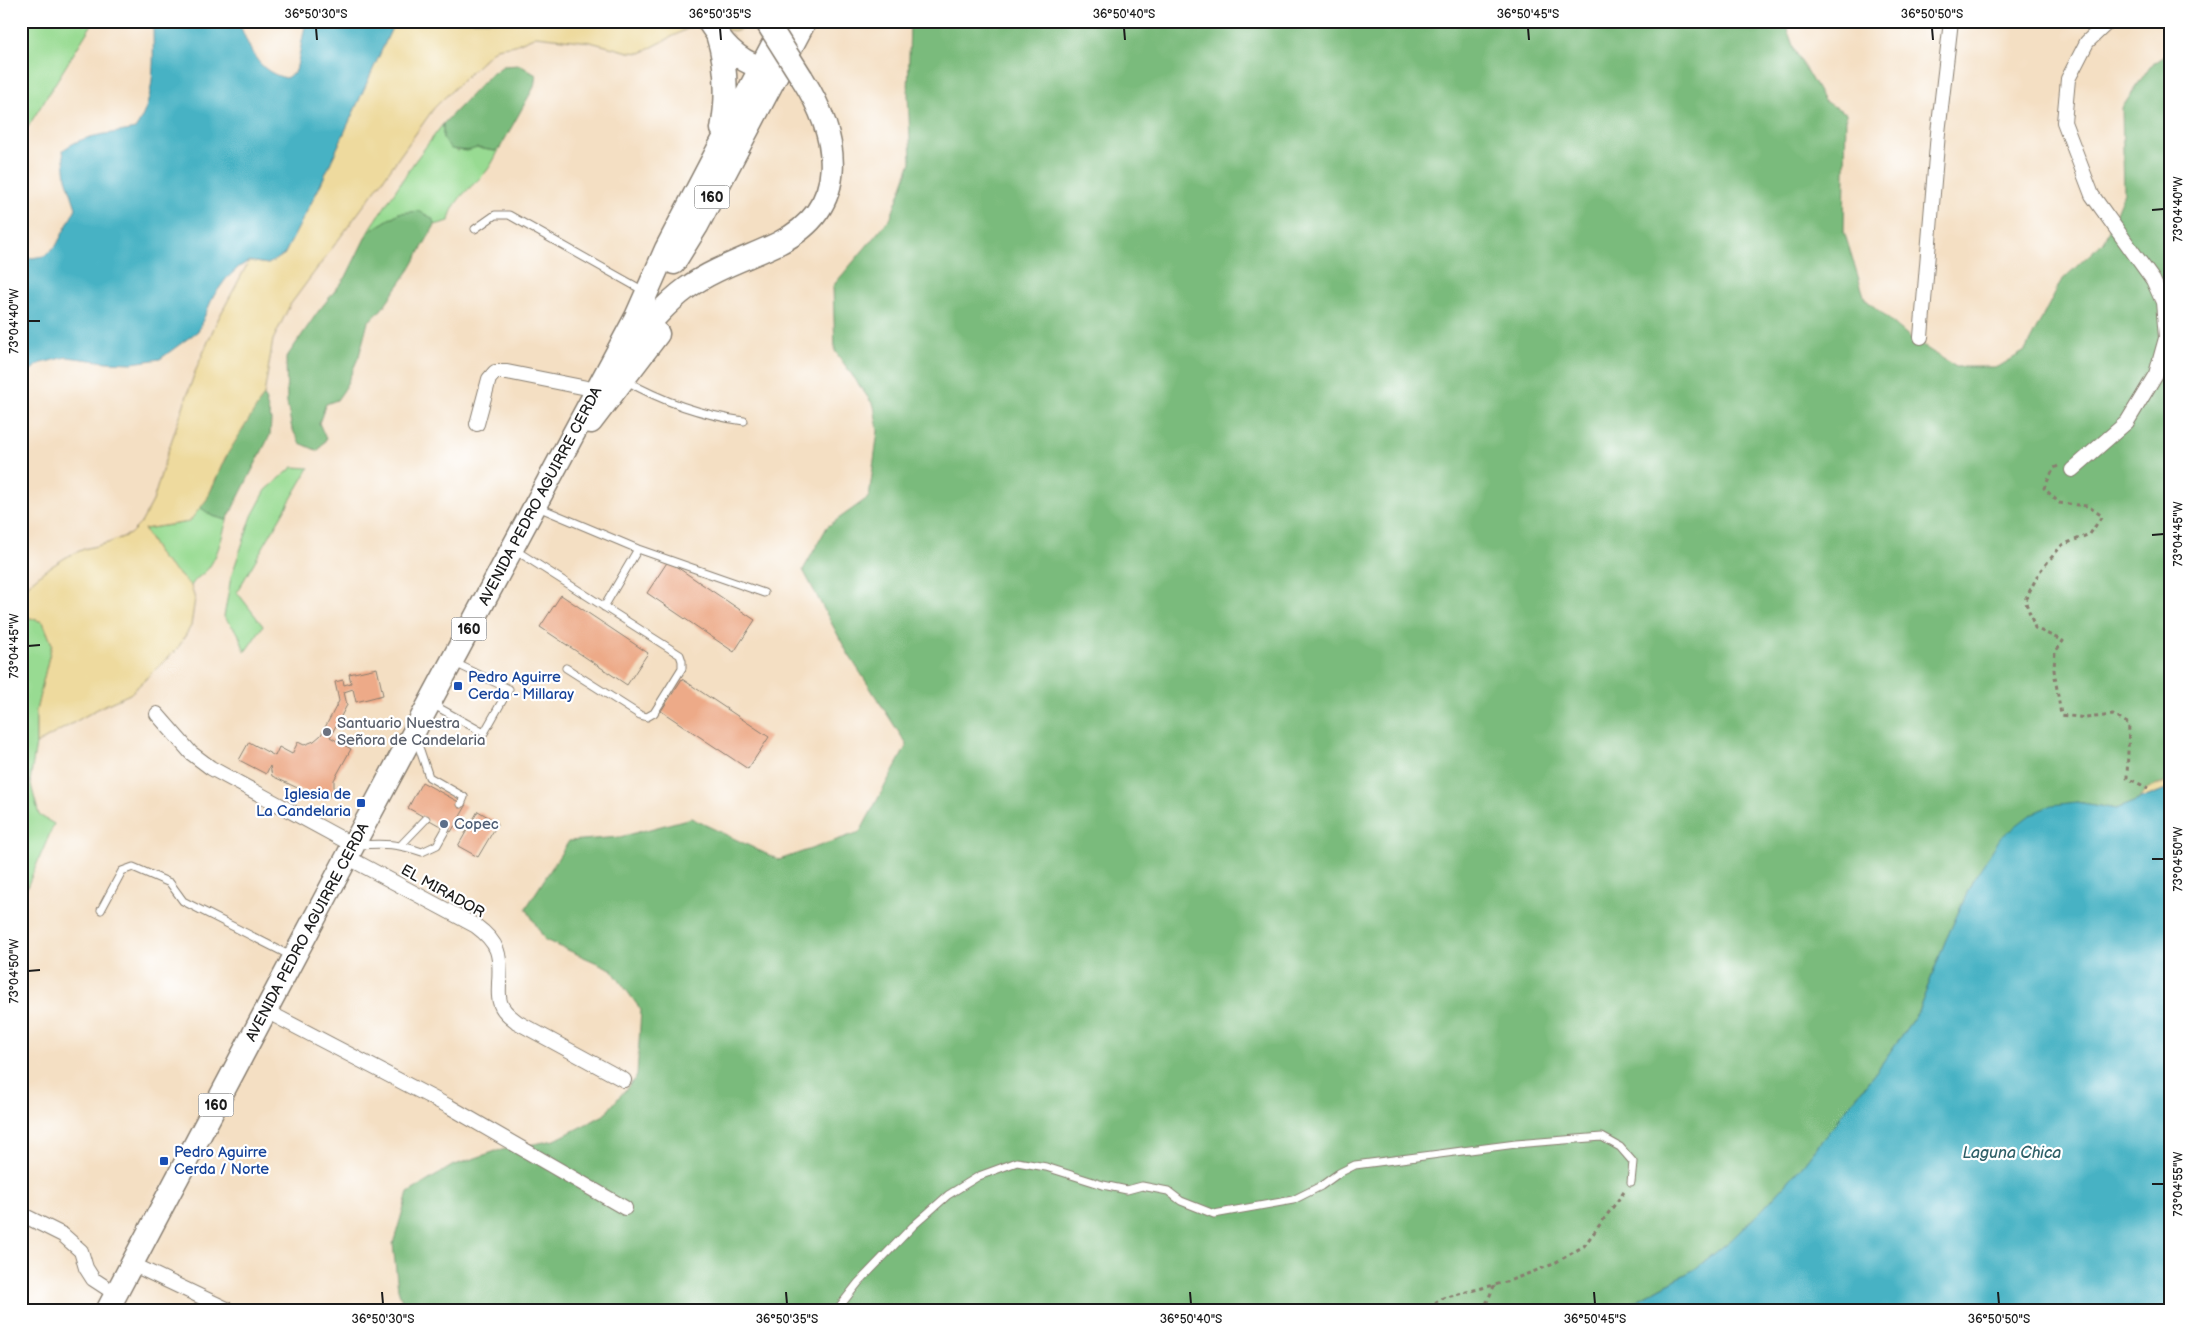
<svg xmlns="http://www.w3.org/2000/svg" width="2192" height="1332" font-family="'Balsamiq Sans',sans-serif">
<rect width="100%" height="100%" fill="#fff"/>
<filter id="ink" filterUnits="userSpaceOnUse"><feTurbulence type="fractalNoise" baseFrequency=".02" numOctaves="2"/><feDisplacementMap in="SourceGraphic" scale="10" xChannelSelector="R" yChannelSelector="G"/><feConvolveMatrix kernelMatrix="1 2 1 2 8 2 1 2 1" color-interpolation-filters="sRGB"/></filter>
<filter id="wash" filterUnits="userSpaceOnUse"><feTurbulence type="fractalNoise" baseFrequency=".0096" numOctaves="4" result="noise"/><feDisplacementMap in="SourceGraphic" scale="20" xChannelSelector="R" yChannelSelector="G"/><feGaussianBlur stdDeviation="1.12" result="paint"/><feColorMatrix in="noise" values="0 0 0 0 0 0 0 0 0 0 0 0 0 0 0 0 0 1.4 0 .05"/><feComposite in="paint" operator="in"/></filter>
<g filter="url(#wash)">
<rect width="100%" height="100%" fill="#f4dfc3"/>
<!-- green -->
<path fill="#98db92" stroke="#5a7c57" d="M 21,21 L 94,21 L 21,138 Z
M 443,124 L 443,138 L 457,151 L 477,148 L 495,151 L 500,148 C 496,155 492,165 486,172 C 472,187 452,200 449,221 L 435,225 L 431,218 L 399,213 L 368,232 L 415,161 Z
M 293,467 L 309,468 L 237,592 L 263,626 L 245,652 L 238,633 L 224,617 L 231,577 L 252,516 L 266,490 Z
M 200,507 L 212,516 L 227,520 C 222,536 219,552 210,566 C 205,574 196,577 191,586 L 161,558 L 144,529 L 189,522 Z
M 21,615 L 43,622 L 52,644 L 36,711 L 36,744 L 30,781 L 39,815 L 54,824 L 21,901 Z"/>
<!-- forest -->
<path fill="#7abb7c" stroke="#4b6c4c" d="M 910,21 L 1784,21 L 1795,51 L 1824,101 L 1846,113 L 1844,231 L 1865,299 L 1912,339 L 1956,367 L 1998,367 L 2025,351 L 2061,281 L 2104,241 L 2124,193 L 2122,108 L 2150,66 L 2171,52 L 2171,787 L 2116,809 L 2077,802 L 1973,880 L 1945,942 L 1918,1012 L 1878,1069 L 1802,1166 L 1763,1209 L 1731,1240 L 1695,1269 L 1616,1311 L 405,1311 L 398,1289 L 393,1244 L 408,1193 L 452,1166 L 496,1151 L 555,1140 L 604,1115 L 637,1076 L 641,1010 L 611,969 L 545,940 L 526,908 L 569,841 L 620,837 L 691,818 L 779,860 L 860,832 L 907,745 L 847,652 L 803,570 L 827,527 L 869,497 L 878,431 L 874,406 L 835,351 L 833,286 L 891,217 L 911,162 L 908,94 Z
M 520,65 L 536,75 L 534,87 L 500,148 L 495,151 L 477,148 L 467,151 L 451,149 L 443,138 L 443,124 L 489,76 L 503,66 Z
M 419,211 L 432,218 L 435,225 L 410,269 L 381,310 L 368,322 L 359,356 L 344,390 L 337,400 L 326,404 L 319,423 L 326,439 L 318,451 L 300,443 L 292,429 L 287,403 L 286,358 L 317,313 L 346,277 L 368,232 L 399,213 Z
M 264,395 L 271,420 L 270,435 L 227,520 L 212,516 L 200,507 C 212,493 217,475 225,459 C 236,436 250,416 264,395 Z"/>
<!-- sand -->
<path fill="#eeda9e" stroke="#857b5d" d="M 395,21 L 708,21 L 700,22 L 641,53 L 629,52 L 590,42 L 536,36 L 515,45 L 496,48 L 474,69 L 434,108 L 382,181 L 290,305 L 273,340 L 264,395 L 225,458 L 207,499 L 189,522 L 144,529 L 161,558 L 191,586 L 195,599 L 191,626 L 178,648 L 130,694 L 103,706 L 36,744 L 36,711 L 52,644 L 43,622 L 21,615 L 21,594 L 30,583 L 44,571 L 68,556 L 84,549 L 108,543 L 130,534 L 141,523 L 153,501 L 167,454 L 195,372 L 216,323 L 249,261 L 268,264 L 284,255 L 319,188 Z
M 711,21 L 748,21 L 738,31 L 725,30 Z
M 2171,781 L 2171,787 L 2138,800 L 2148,788 Z"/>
<!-- water -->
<path fill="#47b2c4" stroke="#326770" d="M 153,21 L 238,21 C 250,47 255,71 286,78 L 296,71 L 306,21 L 395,21 L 319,188 L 284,255 L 268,264 L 249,261 L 239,267 L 226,279 L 213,297 L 198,331 L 160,359 L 132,363 L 107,362 L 67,357 L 41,363 L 21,377 L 21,256 L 25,259 L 44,256 L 56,246 L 76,208 L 66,178 L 63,150 C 86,133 108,135 135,129 C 157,98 153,58 153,21 Z
M 2171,787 L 2171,1311 L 1617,1311 L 1695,1269 L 1731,1240 L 1763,1209 L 1802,1166 L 1878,1069 L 1918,1012 L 1945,942 L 1973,880 L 2001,837 L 2030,815 L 2052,805 L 2077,802 L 2116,809 Z"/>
<g id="blocks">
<!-- building -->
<path fill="#edaa88" d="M 668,561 L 755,620 L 734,652 L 647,593 Z
M 561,595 L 648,653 L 627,685 L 540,627 Z
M 377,668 L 383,695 L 356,702 L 353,689 L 344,692 L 347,705 L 330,737 L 351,749 L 334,780 L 334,787 L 328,798 L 323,800 L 272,776 L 270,766 L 266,774 L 239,760 L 249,742 L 275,756 L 279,747 L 292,754 L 298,742 L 304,745 L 314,741 L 321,735 L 339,701 L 335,682 L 343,680 L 344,685 L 351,683 L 349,674 Z
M 682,679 L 769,737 L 748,769 L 661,711 Z
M 422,782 L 466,806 L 451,832 L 408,808 Z
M 478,811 L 498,823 L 478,857 L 458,846 Z"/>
</g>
</g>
<g filter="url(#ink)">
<use href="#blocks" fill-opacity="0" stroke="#887e70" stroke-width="1"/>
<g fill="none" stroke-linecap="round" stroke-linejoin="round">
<!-- service casing -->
<g stroke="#887e70" stroke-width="9">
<path id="service" d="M 475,229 L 495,215 L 509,215 L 644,291
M 625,380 C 663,402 701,415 744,421
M 538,507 L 638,549 L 764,593
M 515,550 L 680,655 L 682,661 L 682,668 L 654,713 L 647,717 L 640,715 L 566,668
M 604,607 L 638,549
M 432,704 L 484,733 L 509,689 L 455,663
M 416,738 L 429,777 L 464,797 L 461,804
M 359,845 C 384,843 399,844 422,852 L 437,845 L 446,829
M 401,845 L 426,819
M 101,910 L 122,871 L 133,867 L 170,883 L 183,901 L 291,956
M 836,1311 L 858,1283 L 913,1226 L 948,1195 L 979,1176 L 1017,1162 L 1046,1167 L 1103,1185 L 1127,1190 L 1142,1186 L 1168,1191 L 1181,1201 L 1214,1214 L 1293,1200 L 1321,1186 L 1339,1173 L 1355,1165 L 1516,1144 L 1602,1137 L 1620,1147 L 1633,1162 L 1631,1182"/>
</g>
<!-- minor casing -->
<g stroke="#887e70" stroke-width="16">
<path id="minor" d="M 1921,337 L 1938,133 L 1951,21
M 477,424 L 489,379 L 495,372 L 507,372 L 597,390
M 2072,470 L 2127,422 L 2156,374 L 2166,338 L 2163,302 L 2153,280 L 2092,195 L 2064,122 L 2068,79 L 2087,42 L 2109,21
M 157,714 L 191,753 L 211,768 L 353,845
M 347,857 L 476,926 C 499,943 501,955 499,983 C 499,989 498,996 500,1002 C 502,1011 511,1017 517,1022 L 624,1080
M 266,1011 L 450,1107 L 625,1208
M 21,1214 L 63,1235 L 81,1251 L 86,1268 L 93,1279 L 116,1294
M 132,1264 L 231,1311"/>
</g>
<!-- primary casing -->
<g stroke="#887e70" stroke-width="25">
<path id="primary" d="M 708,21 C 721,41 736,60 760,67"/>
</g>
<!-- trunk casing -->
<g stroke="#887e70" stroke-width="25">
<path id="trunk" d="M 717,34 C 727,65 728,96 722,129
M 674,263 L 697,226 L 805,21
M 632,345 C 648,325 665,304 687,288 C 715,268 748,258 779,243 C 852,206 839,136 802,78
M 591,422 L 658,334
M 107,1311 L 347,857 L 636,317 L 666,249 L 785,21"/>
</g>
<!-- path -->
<path stroke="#887e70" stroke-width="3" stroke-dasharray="4 4" stroke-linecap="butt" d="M 2058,466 L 2054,468 L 2044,488 L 2059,503 L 2088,506 L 2102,516 L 2090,534 L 2062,545 L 2040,571 L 2025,600 L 2035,628 L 2063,641 L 2055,652 L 2054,670 L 2061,715 L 2086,718 L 2113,715 L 2129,724 L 2127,778 L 2148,788
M 1421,1311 L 1443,1298 L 1506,1282 L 1551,1265 L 1584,1246 L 1624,1192
M 1483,1311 L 1495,1284"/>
<!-- service -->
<use href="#service" stroke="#fff" stroke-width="7"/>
<!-- minor -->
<use href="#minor" stroke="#fff" stroke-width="14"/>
<!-- primary -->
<use href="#primary" stroke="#fff" stroke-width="22"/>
<!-- trunk -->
<use href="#trunk" stroke="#fff" stroke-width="22"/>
<!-- trunk-bridge casing -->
<g stroke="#887e70" stroke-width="25" stroke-linecap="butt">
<path id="trunk-bridge" d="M 766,21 L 802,78"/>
</g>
<!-- trunk-bridge -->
<use href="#trunk-bridge" stroke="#fff" stroke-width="22"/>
</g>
</g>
<!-- ticks -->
<path fill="none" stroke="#1c1c1c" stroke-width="2" d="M 316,28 L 317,40M 720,28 L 721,40M 1124,28 L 1125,40M 1528,28 L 1529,40M 1932,28 L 1933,40M 2152,210 L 2164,209M 28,321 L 40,321M 2152,535 L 2164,534M 28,646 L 40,645M 2152,859 L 2164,859M 28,971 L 40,970M 2152,1184 L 2164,1184M 382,1292 L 383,1304M 786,1292 L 787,1304M 1190,1292 L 1191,1304M 1594,1292 L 1595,1304M 1998,1292 L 1999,1304"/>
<!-- markers -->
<g fill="#1a4fb4" stroke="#fff" stroke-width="2">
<rect x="453" y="681" width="10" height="10" rx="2.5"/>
<rect x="356" y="798" width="10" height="10" rx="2.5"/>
<rect x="159" y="1156" width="10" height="10" rx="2.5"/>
</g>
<circle fill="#6b7280" stroke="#fff" stroke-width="2" cx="327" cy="732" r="5"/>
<circle fill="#5c6f8a" stroke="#fff" stroke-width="2" cx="444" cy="824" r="5"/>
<g text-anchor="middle" stroke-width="4.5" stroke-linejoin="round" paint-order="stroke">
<!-- shield labels -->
<g fill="#fff" stroke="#606060" stroke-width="1">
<rect x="694.5" y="185.5" width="35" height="23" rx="4"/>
<rect x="451.5" y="617.5" width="35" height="23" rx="4"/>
<rect x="198.5" y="1093.5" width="35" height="23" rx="4"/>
</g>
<g font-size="14" font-weight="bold" fill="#1c1c1c">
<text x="712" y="202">160</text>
<text x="469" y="634">160</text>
<text x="216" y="1110">160</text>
</g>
<!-- street labels -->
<g font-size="15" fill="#1c1c1c" stroke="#fff">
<text transform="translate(540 496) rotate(-62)" y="5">AVENIDA PEDRO AGUIRRE CERDA</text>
<text transform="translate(443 891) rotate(29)" y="5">EL MIRADOR</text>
<text transform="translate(307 932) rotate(-62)" y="5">AVENIDA PEDRO AGUIRRE CERDA</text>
</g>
<!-- transit labels -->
<g font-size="15" fill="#164399" stroke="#fff" text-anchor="start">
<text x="468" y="682">Pedro Aguirre<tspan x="468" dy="17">Cerda - Millaray</tspan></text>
<text x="351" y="799" text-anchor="end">Iglesia de<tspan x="351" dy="17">La Candelaria</tspan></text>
<text x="174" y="1157">Pedro Aguirre<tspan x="174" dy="17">Cerda / Norte</tspan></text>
</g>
<!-- worship labels -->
<g font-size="15" fill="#5b616d" stroke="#fff" text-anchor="start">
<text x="337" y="728">Santuario Nuestra<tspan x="337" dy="17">Señora de Candelaria</tspan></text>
</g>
<!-- service labels -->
<g font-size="15" fill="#4e5e75" stroke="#fff" text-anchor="start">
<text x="454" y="829">Copec</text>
</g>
<!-- water labels -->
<g font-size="16" font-style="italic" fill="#2f6068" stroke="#fff">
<text x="2012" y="1158">Laguna Chica</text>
</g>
</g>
<!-- margin -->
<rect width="2192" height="1332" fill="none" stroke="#fff" stroke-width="55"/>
<rect x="28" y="28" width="2136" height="1276" fill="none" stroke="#1c1c1c" stroke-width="2"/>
<g font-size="12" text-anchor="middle" fill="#1c1c1c">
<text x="316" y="18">36°50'30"S</text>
<text x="720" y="18">36°50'35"S</text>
<text x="1124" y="18">36°50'40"S</text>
<text x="1528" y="18">36°50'45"S</text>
<text x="1932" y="18">36°50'50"S</text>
<text transform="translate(2178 209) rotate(-90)" y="4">73°04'40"W</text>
<text transform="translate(14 321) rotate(-90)" y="4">73°04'40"W</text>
<text transform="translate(2178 534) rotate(-90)" y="4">73°04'45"W</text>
<text transform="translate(14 646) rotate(-90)" y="4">73°04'45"W</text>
<text transform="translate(2178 859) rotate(-90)" y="4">73°04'50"W</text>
<text transform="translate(14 971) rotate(-90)" y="4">73°04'50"W</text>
<text transform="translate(2178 1184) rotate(-90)" y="4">73°04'55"W</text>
<text x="383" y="1323">36°50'30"S</text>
<text x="787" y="1323">36°50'35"S</text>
<text x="1191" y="1323">36°50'40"S</text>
<text x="1595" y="1323">36°50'45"S</text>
<text x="1999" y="1323">36°50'50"S</text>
</g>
</svg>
